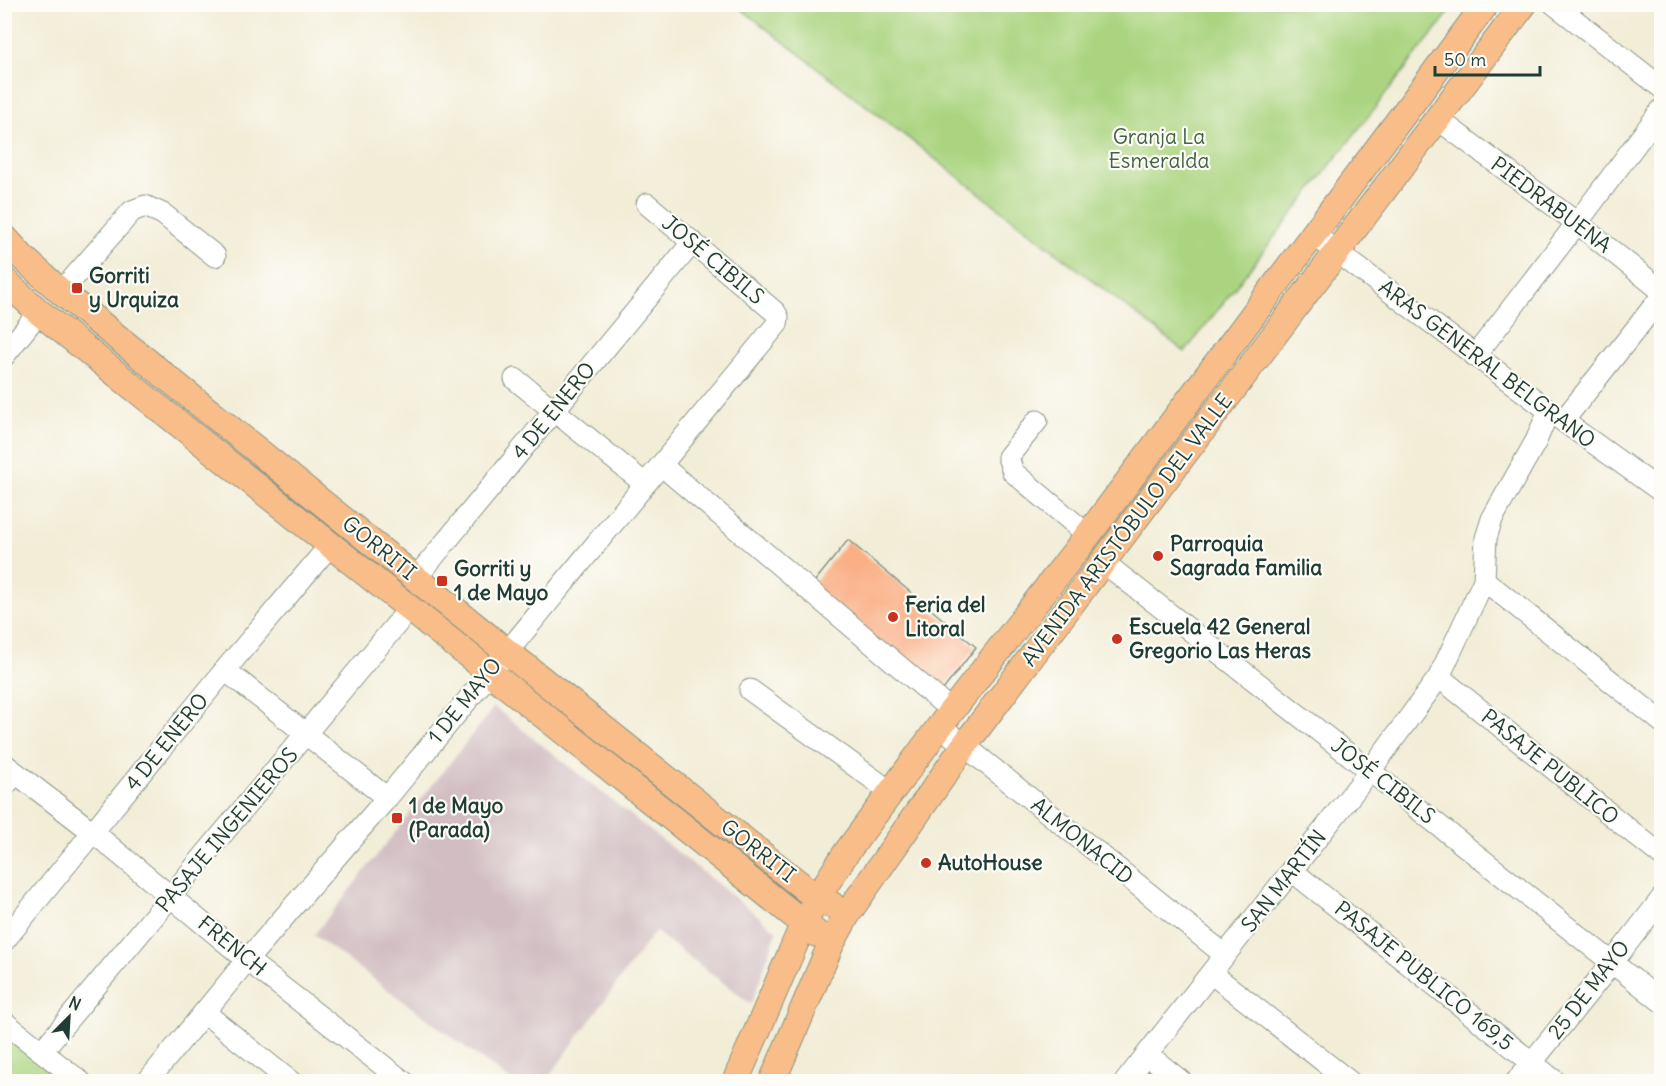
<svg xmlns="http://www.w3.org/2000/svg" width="1666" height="1086" font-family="Delius,sans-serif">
<rect width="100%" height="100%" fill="#fdfcf7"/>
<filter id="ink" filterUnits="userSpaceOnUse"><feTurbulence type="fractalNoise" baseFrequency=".0167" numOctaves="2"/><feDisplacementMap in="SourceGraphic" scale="12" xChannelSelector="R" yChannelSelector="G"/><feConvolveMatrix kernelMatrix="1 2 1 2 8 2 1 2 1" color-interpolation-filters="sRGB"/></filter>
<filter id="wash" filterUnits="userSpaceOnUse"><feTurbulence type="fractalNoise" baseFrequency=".008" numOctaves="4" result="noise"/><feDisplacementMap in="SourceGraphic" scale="24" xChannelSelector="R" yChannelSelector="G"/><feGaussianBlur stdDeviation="1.35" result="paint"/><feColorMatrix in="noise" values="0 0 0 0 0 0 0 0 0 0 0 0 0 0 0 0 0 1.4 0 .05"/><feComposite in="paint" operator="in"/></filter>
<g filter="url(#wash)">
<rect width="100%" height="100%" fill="#f2edd7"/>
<!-- industrial -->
<path fill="#d2bec2" d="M 494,707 L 777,931 L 751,1004 L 655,931 L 546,1081 L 511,1081 L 314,935 Z"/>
<!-- green -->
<path fill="#abd480" stroke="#65885a" stroke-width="1.5" d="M 736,5 L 1455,5 L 1185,352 Z
M 5,1036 L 63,1081 L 5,1081 Z"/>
<g id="blocks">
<!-- building -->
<path fill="#faaf85" d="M 848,540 L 976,647 L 940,694 L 811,586 Z"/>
</g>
</g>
<g filter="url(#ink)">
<use href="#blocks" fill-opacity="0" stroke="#889586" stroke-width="1.5"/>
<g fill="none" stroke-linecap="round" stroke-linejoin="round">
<!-- minor casing -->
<g stroke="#889586" stroke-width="23">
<path id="minor" d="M 1554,4 L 1662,88
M 1439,120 L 1577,223 L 1662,291
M 1313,234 L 1563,421 L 1662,492
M 61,292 L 132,211 L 145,206 L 163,214 L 215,256
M 4,356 L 39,312
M 1475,356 L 1577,223 L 1662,109
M 515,379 L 645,484
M 1037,421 L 1008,457 L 1013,472 L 1088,535
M 1563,421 L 1662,296
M 661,465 L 952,711
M 1103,562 L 1370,771 L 1662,1002
M 416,578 L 692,243
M 1484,580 L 1662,722
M 225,670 L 387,798
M 1439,677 L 1662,856
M 750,690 L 891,792
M 940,726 L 1225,955
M 4,764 L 94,833 L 247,960 L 404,1082
M 4,787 L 16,773
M 1291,870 L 1556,1082
M 4,941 L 225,670 L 331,544
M 1211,973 L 1350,1082
M 205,1013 L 291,1082
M 4,1022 L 81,1082
M 42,1051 L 410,608
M 1147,1054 L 1182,1082
M 147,1082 L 247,960 L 387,798 L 777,324 L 778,317 L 775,312 L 647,204
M 1125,1082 L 1370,771 L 1439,677 L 1484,580 L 1486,538 L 1492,519 L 1536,441 L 1549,410
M 1516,1082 L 1612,963 L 1662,898"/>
</g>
<!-- major casing -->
<g stroke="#889586" stroke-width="28">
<path id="major" d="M 4,237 L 23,258 L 61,292 L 506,651 L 817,898 L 832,905
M 4,280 L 39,312 L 817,934
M 735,1082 L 803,925 L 817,898 L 846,853 L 940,726 L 1088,535 L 1486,4
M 772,1082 L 831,944 L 848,913 L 964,746 L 1524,4"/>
</g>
<!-- minor -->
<use href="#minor" stroke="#fff" stroke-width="21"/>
<!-- major -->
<use href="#major" stroke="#f8bd89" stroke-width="26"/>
</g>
</g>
<!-- markers -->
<g fill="#c8321e" stroke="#fdfcf7" stroke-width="2">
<rect x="71" y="282" width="12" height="12" rx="3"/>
<circle cx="1158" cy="556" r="6"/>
<rect x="436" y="575" width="12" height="12" rx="3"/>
<circle cx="893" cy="617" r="6"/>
<circle cx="1117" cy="639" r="6"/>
<rect x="391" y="812" width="12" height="12" rx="3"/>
<circle cx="926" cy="863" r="6"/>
</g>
<g text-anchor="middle" stroke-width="4.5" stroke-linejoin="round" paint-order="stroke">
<!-- park labels -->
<g font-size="21" fill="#426347" stroke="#fdfcf7">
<text x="1159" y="144">Granja La<tspan x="1159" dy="24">Esmeralda</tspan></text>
</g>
<!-- street labels -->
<g font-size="21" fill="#1f3d34" stroke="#fdfcf7">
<text transform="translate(1551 205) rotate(37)" y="7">PIEDRABUENA</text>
<text transform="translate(713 260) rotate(40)" y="7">JOSÉ CIBILS</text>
<text transform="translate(1487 364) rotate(37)" y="7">ARAS GENERAL BELGRANO</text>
<text transform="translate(554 411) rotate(-51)" y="7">4 DE ENERO</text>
<text transform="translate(1127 530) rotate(-53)" y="7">AVENIDA ARISTÓBULO DEL VALLE</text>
<text transform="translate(379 548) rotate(39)" y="7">GORRITI</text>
<text transform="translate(465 701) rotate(-51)" y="7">1 DE MAYO</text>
<text transform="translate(167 742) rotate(-51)" y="7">4 DE ENERO</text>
<text transform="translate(1550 767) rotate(39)" y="7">PASAJE PUBLICO</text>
<text transform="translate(1383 781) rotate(38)" y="7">JOSÉ CIBILS</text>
<text transform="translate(227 830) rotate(-50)" y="7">PASAJE INGENIEROS</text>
<text transform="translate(1082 841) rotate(39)" y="7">ALMONACID</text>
<text transform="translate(758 851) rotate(38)" y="7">GORRITI</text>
<text transform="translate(1284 881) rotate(-52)" y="7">SAN MARTÍN</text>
<text transform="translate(232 946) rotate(39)" y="7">FRENCH</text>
<text transform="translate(1424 976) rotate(39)" y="7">PASAJE PUBLICO 169,5</text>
<text transform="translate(1589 990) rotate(-52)" y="7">25 DE MAYO</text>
</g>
<!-- poi labels -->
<g font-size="21" font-weight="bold" fill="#1f3d34" stroke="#fdfcf7" text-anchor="start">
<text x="89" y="283">Gorriti<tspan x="89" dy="24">y Urquiza</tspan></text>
<text x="1170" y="551">Parroquia<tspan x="1170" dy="24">Sagrada Familia</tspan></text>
<text x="454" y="576">Gorriti y<tspan x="454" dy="24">1 de Mayo</tspan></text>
<text x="905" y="612">Feria del<tspan x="905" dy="24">Litoral</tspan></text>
<text x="1129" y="634">Escuela 42 General<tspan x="1129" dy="24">Gregorio Las Heras</tspan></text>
<text x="409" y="813">1 de Mayo<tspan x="409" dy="24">(Parada)</tspan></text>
<text x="938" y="870">AutoHouse</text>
</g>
</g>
<!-- margin -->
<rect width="1666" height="1086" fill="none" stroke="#fdfcf7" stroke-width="24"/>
<!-- north arrow -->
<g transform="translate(69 1017) rotate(24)" stroke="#fdfcf7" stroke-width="4.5" paint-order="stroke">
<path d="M0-4.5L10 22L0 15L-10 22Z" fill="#1f3d34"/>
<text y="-9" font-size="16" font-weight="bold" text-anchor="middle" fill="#1f3d34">N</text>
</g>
<!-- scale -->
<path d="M1435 66v9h105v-9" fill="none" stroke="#1f3d34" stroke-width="3"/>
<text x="1444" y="66" font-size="18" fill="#1f3d34" stroke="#fdfcf7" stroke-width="4.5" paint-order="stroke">50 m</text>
</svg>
